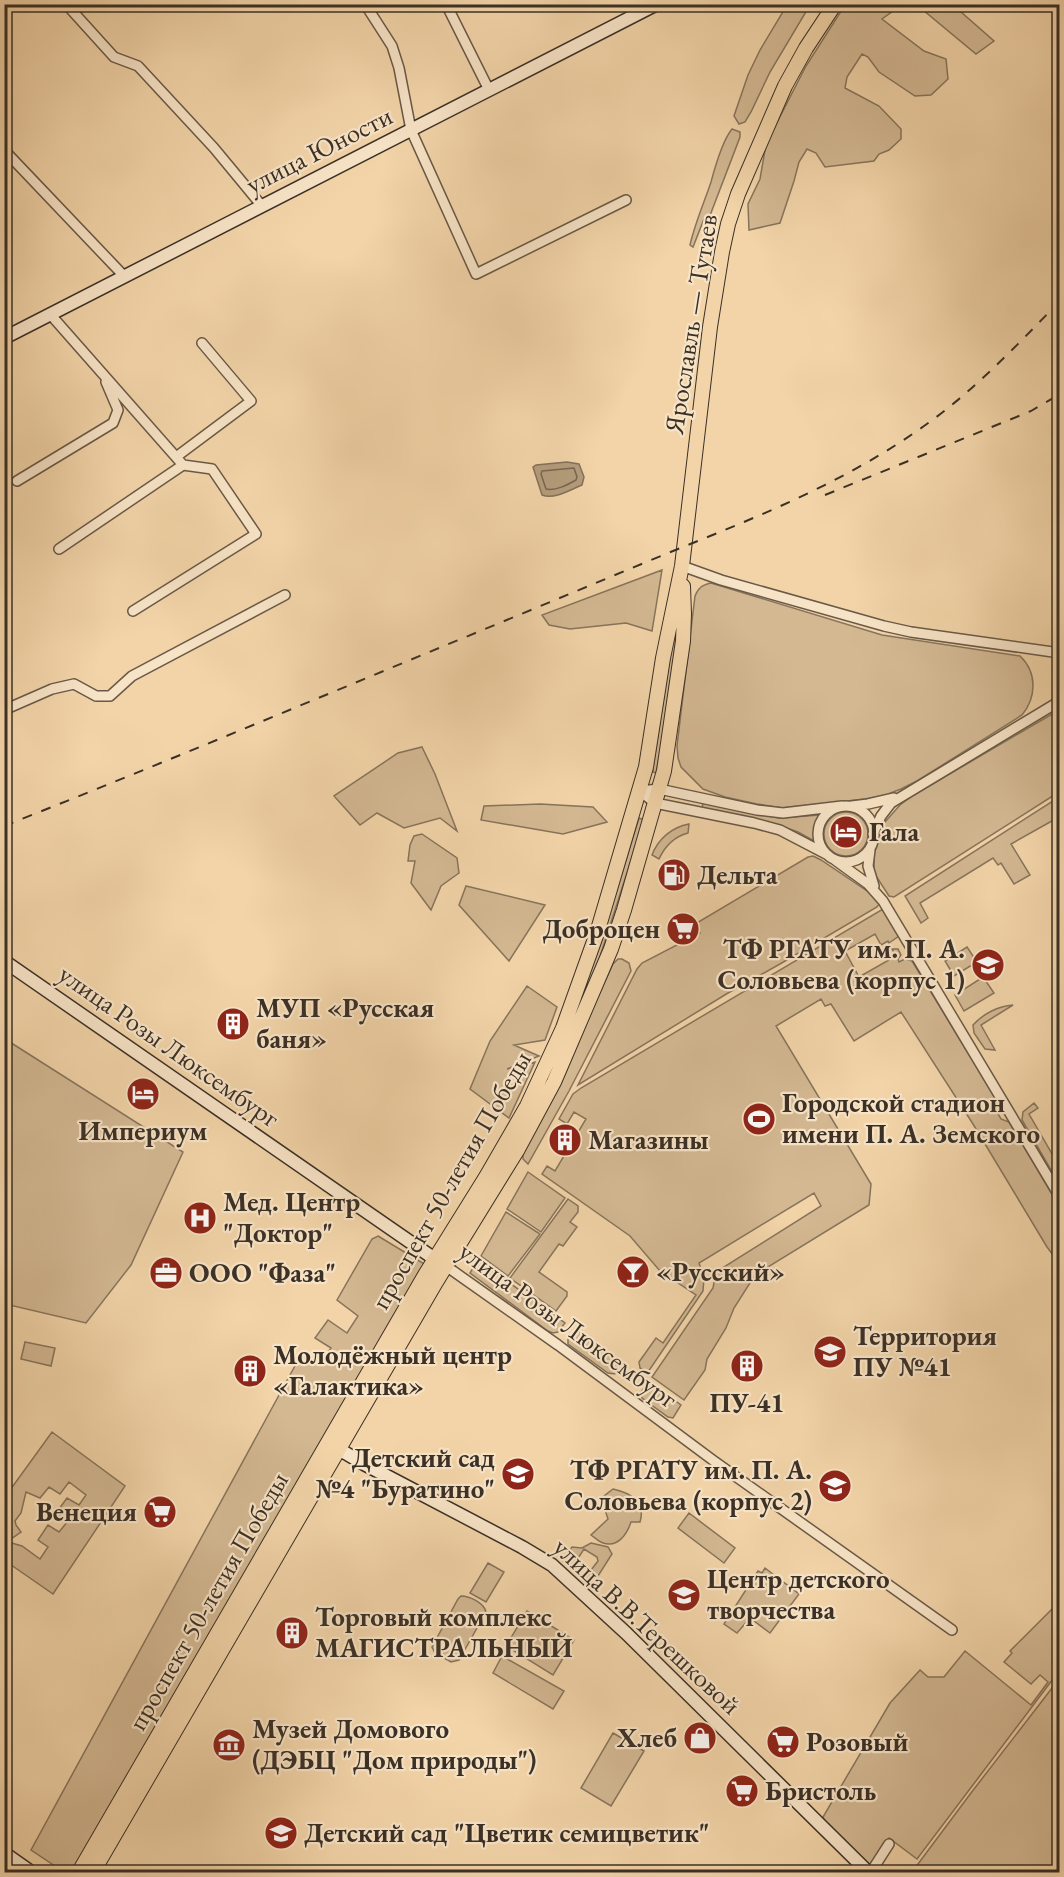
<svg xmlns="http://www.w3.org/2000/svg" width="1064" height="1877" font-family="'EB Garamond',serif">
<rect width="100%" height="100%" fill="#f2d4a8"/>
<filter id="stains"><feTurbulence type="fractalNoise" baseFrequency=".00333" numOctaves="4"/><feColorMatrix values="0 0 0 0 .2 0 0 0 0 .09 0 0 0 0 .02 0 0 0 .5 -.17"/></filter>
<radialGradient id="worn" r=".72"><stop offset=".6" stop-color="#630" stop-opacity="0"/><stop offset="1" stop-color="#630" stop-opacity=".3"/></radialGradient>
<!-- green -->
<path fill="#d3b892" stroke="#87745c" stroke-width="1.5" d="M 787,5 L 810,5 L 770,72 L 751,112 L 745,122 L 739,124 L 734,116 L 748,75 L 760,50 Z
M 845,5 L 895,5 L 893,11 L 882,19 L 924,51 L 946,59 L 948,79 L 931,95 L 915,96 L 879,72 L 868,57 L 862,54 L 847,77 L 845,88 L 879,106 L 901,129 L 901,139 L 889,150 L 879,154 L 874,161 L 825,167 L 816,153 L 807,149 L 799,162 L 794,181 L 780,223 L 749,230 L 748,204 L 760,179 L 766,144 L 806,66 Z
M 917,5 L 953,5 L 994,41 L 976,54 Z
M 732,129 L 740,132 L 740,137 L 709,218 L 704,219 L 693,247 L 690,245 C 695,223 704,203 711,182 C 715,167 723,140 732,129 Z
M 662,570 L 652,631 L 626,623 L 570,629 L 549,625 L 542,615 Z
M 711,583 L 882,635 L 1020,656 C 1038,673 1036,698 1022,715 L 917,781 L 901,789 L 888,794 L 865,799 L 791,807 L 782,808 L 757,804 L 725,797 L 703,789 L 681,767 L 678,758 L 677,746 L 695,596 C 698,588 702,585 711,583 Z
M 675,624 L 680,625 L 661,747 L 656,773 L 653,772 L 653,768 Z
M 1059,710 L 1059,792 L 894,897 L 889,896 L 876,876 L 874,870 L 874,854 L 885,822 L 900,805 L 912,796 Z
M 422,747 L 435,774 L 457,831 L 440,818 L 404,828 L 377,813 L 360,825 L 334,796 L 398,753 Z
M 1059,797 L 1059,817 L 1011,844 L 1030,875 L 1014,884 L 1001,863 L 998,865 L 993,858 L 920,903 L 928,918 L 921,923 L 905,896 Z
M 703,803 L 779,818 L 820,815 L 815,831 L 816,842 L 798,832 L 778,825 L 702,808 Z
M 540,804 L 593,807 L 607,822 L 563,834 L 481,820 L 484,806 Z
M824 834a22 22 0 1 1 44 0a22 22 0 1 1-44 0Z
M 639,818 L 644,820 L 595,972 L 550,1080 L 514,1146 L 492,1175 L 567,1029 L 603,935 Z
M 689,824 L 688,833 C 673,837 665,846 659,859 L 652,855 C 658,839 672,827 689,824 Z
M 422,834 L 457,858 L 459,873 L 441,886 L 431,910 L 411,883 L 415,861 L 408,861 L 410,845 L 414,836 Z
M 813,856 L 821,860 L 873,895 L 879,904 L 877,907 L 780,964 L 728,993 L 578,1085 L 637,969 L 642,963 L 700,933 L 695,924 L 808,857 Z
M 466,886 L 545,905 L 509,961 L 459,905 Z
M 883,909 L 899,936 L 889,943 L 888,941 L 881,945 L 875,934 L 845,951 L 859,977 L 896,956 L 892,949 L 898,949 L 901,955 L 898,959 L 899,962 L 905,959 L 912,961 L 996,1099 L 997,1104 L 995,1108 L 1001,1119 L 1009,1122 L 1059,1206 L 1059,1263 L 1047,1247 L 973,1124 L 901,1012 L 854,1041 L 831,1004 L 825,1006 L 821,999 L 776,1026 L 871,1184 L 869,1205 L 755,1275 L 734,1308 L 726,1328 L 707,1359 L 705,1370 L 684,1400 L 652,1377 L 713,1288 L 716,1272 L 821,1206 L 814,1193 L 699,1263 L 704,1278 L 703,1291 L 648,1372 L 640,1368 L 639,1362 L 656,1338 L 663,1343 L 696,1295 L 660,1271 L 630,1236 L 542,1174 L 547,1166 L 555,1171 L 586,1119 L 574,1112 L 567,1124 L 559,1119 L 573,1094 L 581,1088 Z
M 967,947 L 977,962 L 954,976 L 945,961 Z
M 618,959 L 622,959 L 629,963 L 631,971 L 569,1091 L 528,1164 L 523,1159 L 523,1152 L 558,1084 L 613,964 Z
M 983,977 L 994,993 L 964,1011 L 955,995 Z
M 527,986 L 557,1007 L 545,1040 L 514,1045 L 539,1056 L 507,1069 L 535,1062 L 509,1118 L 470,1089 L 490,1041 Z
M 1013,1005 L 981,1025 L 995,1050 L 985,1049 L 974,1033 L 973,1025 C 983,1014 998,1006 1013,1005 Z
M 5,1039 L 183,1152 L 131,1265 L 86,1323 L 5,1304 Z
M 1034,1103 L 1038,1108 L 1029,1114 L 1059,1166 L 1059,1184 L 1022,1120 L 1023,1112 Z
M 528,1172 L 565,1198 L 541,1232 L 507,1209 Z
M 568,1199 L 578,1206 L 578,1212 L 570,1222 L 577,1227 L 563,1246 L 559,1244 L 539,1272 L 567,1292 L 567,1296 L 556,1311 L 510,1278 Z
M 506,1212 L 540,1234 L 508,1276 L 481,1256 Z
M 378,1236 L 426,1265 L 75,1872 L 64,1872 L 31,1850 L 302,1353 L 320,1364 L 331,1348 L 315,1338 L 328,1320 L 347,1333 L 358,1316 L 337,1300 L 372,1239 Z
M 478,1260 L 565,1323 L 558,1332 L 553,1333 L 548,1331 L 470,1273 Z
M 575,1329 L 627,1366 C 622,1373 617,1375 608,1373 L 568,1344 L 568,1339 Z
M 25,1342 L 55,1348 L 51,1366 L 21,1359 Z
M 649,1382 L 681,1405 L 673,1418 L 668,1417 L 642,1398 L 641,1392 Z
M 52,1432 L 125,1486 L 53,1594 L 4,1560 L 5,1550 L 12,1543 L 22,1546 L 40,1559 L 48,1547 L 38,1540 L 48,1525 L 59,1532 L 68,1521 L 56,1513 L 67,1498 L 79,1505 L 86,1495 L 69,1482 L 60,1494 L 49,1487 L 40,1498 L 26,1492 L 21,1513 L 15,1521 L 16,1525 L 21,1532 L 11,1539 L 5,1538 L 5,1497 Z
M 613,1489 C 631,1493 646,1502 640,1522 L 631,1522 C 627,1534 618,1548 603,1543 C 599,1542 594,1537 591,1535 L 608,1519 L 605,1510 L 600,1506 L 604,1496 Z
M 689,1513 L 735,1548 L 724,1563 L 678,1528 Z
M 591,1543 L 608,1547 L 612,1554 L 591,1587 L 584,1579 L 598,1561 L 597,1557 L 584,1549 L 571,1569 L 563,1561 L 572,1547 L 582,1548 Z
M 488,1563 L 504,1572 L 486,1602 L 470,1593 Z
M 765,1568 L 799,1594 L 770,1633 L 750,1618 L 737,1633 L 724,1624 L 758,1571 L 762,1573 Z
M 461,1596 C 470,1596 484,1603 486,1612 L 459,1660 L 451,1662 L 435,1653 L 432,1647 L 458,1599 Z
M 1059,1602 L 1059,1671 L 917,1859 L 889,1838 L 870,1869 L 825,1822 L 823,1817 L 890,1703 L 920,1670 L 928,1677 L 944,1677 L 965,1651 L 1031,1705 L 1048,1682 L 1040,1675 L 1031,1684 L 1004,1662 L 1012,1653 L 1010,1651 Z
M 527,1611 L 574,1640 L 553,1675 L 506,1646 Z
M 502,1656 L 564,1691 L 553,1709 L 493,1673 Z
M 1059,1679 L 1059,1872 L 912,1872 L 971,1793 Z
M 613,1733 L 644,1751 L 611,1806 L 581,1788 Z"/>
<!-- water -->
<path fill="#b49c7c" stroke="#84715a" stroke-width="1.5" d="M 567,462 L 579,464 L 584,477 L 582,485 C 570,490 554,500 542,495 L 533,467 L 536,465 Z"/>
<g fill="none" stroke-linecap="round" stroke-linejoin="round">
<!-- shore -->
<path stroke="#786651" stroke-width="1.5" d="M 574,468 L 577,477 L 576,480 C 567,485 556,491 546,489 L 541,474 L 542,471 Z"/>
<!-- street casing -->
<g stroke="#695946" stroke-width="12">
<path id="street" d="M 66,4 L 114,57 L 138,66 L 214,148 L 262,206
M 365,4 L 392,46 L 399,68 L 411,130 L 476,274 L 626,200
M 446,4 L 489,90
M 4,10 L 14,4
M 4,150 L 124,276
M 50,314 L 183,465 L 212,469 L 256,534 L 133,611
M 176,457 L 251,401 L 202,343
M 17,481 L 113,423 L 118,410 L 106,382
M 59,549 L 183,465
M 682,566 L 721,580 L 884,626 L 911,632 L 1060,653
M 4,710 L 52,689 L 74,684 L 96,696 L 110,696 L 132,676 L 285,595
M 640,791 L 659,789 L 757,810 L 783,813 L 842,806
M 640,791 L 655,803 L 754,823 L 780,830 L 826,854
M 852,806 L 868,804 L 894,798
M818 834a28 28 0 1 1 56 0a28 28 0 1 1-56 0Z
M 873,834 L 881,816 L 891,803 L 1060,701
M 870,850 L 868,866 L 874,886
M 835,860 L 868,884 L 883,901 L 1060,1197
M 446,1266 L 558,1345 L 714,1461 L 952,1630
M 871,1872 L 889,1844"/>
</g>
<!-- secondary casing -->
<g stroke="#3b3026" stroke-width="15">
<path id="secondary" d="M 4,338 L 657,4
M 4,961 L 442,1264
M 332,1445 L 364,1464 L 522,1547 L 552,1565 L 626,1633 L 868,1872
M 4,1853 L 31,1872"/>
</g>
<!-- primary casing -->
<g stroke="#3b3026" stroke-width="16">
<path id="primary" d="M 79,1872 L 425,1275 L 486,1177 L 527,1106 L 563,1028 L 597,933 L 646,767 L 663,658 L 682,566 L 710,327 L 722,252 L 728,224 L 738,194 L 785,86 L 806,48 L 835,4
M 93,1872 L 436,1282 L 518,1149 L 554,1082 L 611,949 L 624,910 L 664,771 L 683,641 L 684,614 L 683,586"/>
</g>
<!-- street -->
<use href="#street" stroke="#f7e3c6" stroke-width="9"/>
<!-- secondary -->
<use href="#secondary" stroke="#f7e3c6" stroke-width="12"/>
<!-- primary -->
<use href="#primary" stroke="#f2d4a8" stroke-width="14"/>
<!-- rail -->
<path stroke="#3b3026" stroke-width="2" stroke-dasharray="10 10" stroke-linecap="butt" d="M 825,495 L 1031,411 L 1060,394
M 4,826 C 166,762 325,695 485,629 C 548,603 610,577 673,551 C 760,516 847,481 924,426 C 974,391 1017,345 1060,301"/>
</g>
<!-- icons -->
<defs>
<g id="hotel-disc" transform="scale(1.725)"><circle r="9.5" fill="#8f2418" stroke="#f7e3c6"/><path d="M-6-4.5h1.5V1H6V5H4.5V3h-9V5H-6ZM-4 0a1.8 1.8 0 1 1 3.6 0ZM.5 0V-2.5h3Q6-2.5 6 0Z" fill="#fff"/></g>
<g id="fuel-disc" transform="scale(1.725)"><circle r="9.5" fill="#8f2418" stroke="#f7e3c6"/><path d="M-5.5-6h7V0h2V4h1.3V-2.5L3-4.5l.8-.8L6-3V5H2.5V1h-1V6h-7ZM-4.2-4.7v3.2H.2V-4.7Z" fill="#fff"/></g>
<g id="supermarket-disc" transform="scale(1.725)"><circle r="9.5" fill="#8f2418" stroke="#f7e3c6"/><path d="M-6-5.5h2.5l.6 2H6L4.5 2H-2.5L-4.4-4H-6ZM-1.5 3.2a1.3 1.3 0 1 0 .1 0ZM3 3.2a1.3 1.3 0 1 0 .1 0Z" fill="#fff"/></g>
<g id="university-disc" transform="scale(1.725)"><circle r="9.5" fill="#8f2418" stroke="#f7e3c6"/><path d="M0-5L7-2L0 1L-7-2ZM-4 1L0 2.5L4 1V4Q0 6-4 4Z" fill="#fff"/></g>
<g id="building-disc" transform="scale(1.725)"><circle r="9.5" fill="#8f2418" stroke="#f7e3c6"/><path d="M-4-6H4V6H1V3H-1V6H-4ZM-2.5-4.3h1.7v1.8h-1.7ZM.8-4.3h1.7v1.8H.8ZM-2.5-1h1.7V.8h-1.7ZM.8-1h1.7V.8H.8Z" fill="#fff"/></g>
<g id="stadium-disc" transform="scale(1.725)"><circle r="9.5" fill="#8f2418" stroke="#f7e3c6"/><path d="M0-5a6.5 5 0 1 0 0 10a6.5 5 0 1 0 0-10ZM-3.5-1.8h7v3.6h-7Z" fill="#fff"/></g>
<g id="hospital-disc" transform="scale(1.725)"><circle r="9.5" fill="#8f2418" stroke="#f7e3c6"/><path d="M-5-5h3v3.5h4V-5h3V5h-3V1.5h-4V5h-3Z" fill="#fff"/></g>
<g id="bar-disc" transform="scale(1.725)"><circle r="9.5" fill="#8f2418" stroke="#f7e3c6"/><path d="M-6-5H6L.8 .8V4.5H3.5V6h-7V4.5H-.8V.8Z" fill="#fff"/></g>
<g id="office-disc" transform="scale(1.725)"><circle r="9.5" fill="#8f2418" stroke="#f7e3c6"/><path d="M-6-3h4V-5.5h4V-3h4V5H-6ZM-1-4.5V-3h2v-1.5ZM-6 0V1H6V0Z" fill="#fff"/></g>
<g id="school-disc" transform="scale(1.725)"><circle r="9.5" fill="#8f2418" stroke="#f7e3c6"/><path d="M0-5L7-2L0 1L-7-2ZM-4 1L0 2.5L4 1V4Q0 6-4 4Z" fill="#fff"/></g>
<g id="shop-disc" transform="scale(1.725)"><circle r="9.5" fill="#8f2418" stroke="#f7e3c6"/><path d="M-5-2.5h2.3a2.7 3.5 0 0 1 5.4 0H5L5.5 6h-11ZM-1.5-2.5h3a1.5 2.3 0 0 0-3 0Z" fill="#fff"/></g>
<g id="museum-disc" transform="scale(1.725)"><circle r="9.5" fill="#8f2418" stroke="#f7e3c6"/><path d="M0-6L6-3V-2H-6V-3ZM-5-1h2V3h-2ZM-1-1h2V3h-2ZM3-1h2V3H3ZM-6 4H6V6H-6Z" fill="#fff"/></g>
</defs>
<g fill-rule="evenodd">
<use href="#hotel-disc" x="846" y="832"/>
<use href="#fuel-disc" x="674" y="875"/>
<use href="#supermarket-disc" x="683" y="929"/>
<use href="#university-disc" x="988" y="965"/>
<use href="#building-disc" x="233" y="1024"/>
<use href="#hotel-disc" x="143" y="1094"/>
<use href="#stadium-disc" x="759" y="1119"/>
<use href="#building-disc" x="565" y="1140"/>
<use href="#hospital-disc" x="200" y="1218"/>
<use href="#bar-disc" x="633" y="1272"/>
<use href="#office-disc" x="166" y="1273"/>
<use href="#university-disc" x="830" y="1352"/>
<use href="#building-disc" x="747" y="1366"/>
<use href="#building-disc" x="250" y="1371"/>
<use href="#school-disc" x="518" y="1474"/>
<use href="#university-disc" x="835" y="1486"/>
<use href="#supermarket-disc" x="160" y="1512"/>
<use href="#school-disc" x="684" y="1595"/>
<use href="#building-disc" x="292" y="1633"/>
<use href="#shop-disc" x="700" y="1738"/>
<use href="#supermarket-disc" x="783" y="1742"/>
<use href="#museum-disc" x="229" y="1745"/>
<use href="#supermarket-disc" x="742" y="1791"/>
<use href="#school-disc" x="281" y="1833"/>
</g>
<g text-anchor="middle" stroke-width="4.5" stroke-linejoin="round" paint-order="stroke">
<!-- street labels -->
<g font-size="27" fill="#3b3026" stroke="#f7e3c6">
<text transform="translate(319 150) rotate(-27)" y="9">улица Юности</text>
<text transform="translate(691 324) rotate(-81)" y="9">Ярославль — Тутаев</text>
<text transform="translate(169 1046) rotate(35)" y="9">улица Розы Люксембург</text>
<text transform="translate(451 1180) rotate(-60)" y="9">проспект 50-летия Победы</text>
<text transform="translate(568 1325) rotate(36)" y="9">улица Розы Люксембург</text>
<text transform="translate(208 1601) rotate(-60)" y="9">проспект 50-летия Победы</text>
<text transform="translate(647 1626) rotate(43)" y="9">улица В.В.Терешковой</text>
</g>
<!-- poi labels -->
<g font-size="27" font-weight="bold" fill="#3b3026" stroke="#f7e3c6" text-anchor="start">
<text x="869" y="841">Гала</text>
<text x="697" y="884">Дельта</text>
<text x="660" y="938" text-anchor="end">Доброцен</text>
<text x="965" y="958" text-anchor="end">ТФ РГАТУ им. П. А.<tspan x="965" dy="31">Соловьева (корпус 1)</tspan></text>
<text x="256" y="1017">МУП «Русская<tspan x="256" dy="31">баня»</tspan></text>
<text x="782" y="1112">Городской стадион<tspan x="782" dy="31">имени П. А. Земского</tspan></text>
<text x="143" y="1140" text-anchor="middle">Империум</text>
<text x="588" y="1149">Магазины</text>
<text x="223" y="1211">Мед. Центр<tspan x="223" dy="31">"Доктор"</tspan></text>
<text x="656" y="1281">«Русский»</text>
<text x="189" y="1282">ООО "Фаза"</text>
<text x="853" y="1345">Территория<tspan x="853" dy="31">ПУ №41</tspan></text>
<text x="273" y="1364">Молодёжный центр<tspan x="273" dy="31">«Галактика»</tspan></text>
<text x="747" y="1412" text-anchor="middle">ПУ-41</text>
<text x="495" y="1467" text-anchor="end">Детский сад<tspan x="495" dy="31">№4 "Буратино"</tspan></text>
<text x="812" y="1479" text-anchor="end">ТФ РГАТУ им. П. А.<tspan x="812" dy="31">Соловьева (корпус 2)</tspan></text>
<text x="137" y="1521" text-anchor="end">Венеция</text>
<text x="707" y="1588">Центр детского<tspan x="707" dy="31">творчества</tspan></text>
<text x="315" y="1626">Торговый комплекс<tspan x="315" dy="31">МАГИСТРАЛЬНЫЙ</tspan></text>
<text x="252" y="1738">Музей Домового<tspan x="252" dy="31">(ДЭБЦ "Дом природы")</tspan></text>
<text x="677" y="1747" text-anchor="end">Хлеб</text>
<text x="806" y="1751">Розовый</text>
<text x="765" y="1800">Бристоль</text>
<text x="304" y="1842">Детский сад "Цветик семицветик"</text>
</g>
</g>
<!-- margin -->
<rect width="1064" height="1877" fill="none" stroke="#f2d4a8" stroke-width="24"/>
<rect x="6" y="6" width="1052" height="1865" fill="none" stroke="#3b3026" stroke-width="3"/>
<rect x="12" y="12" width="1040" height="1853" fill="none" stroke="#3b3026" stroke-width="1.5"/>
<rect width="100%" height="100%" filter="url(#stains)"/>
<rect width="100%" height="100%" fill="url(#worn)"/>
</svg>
